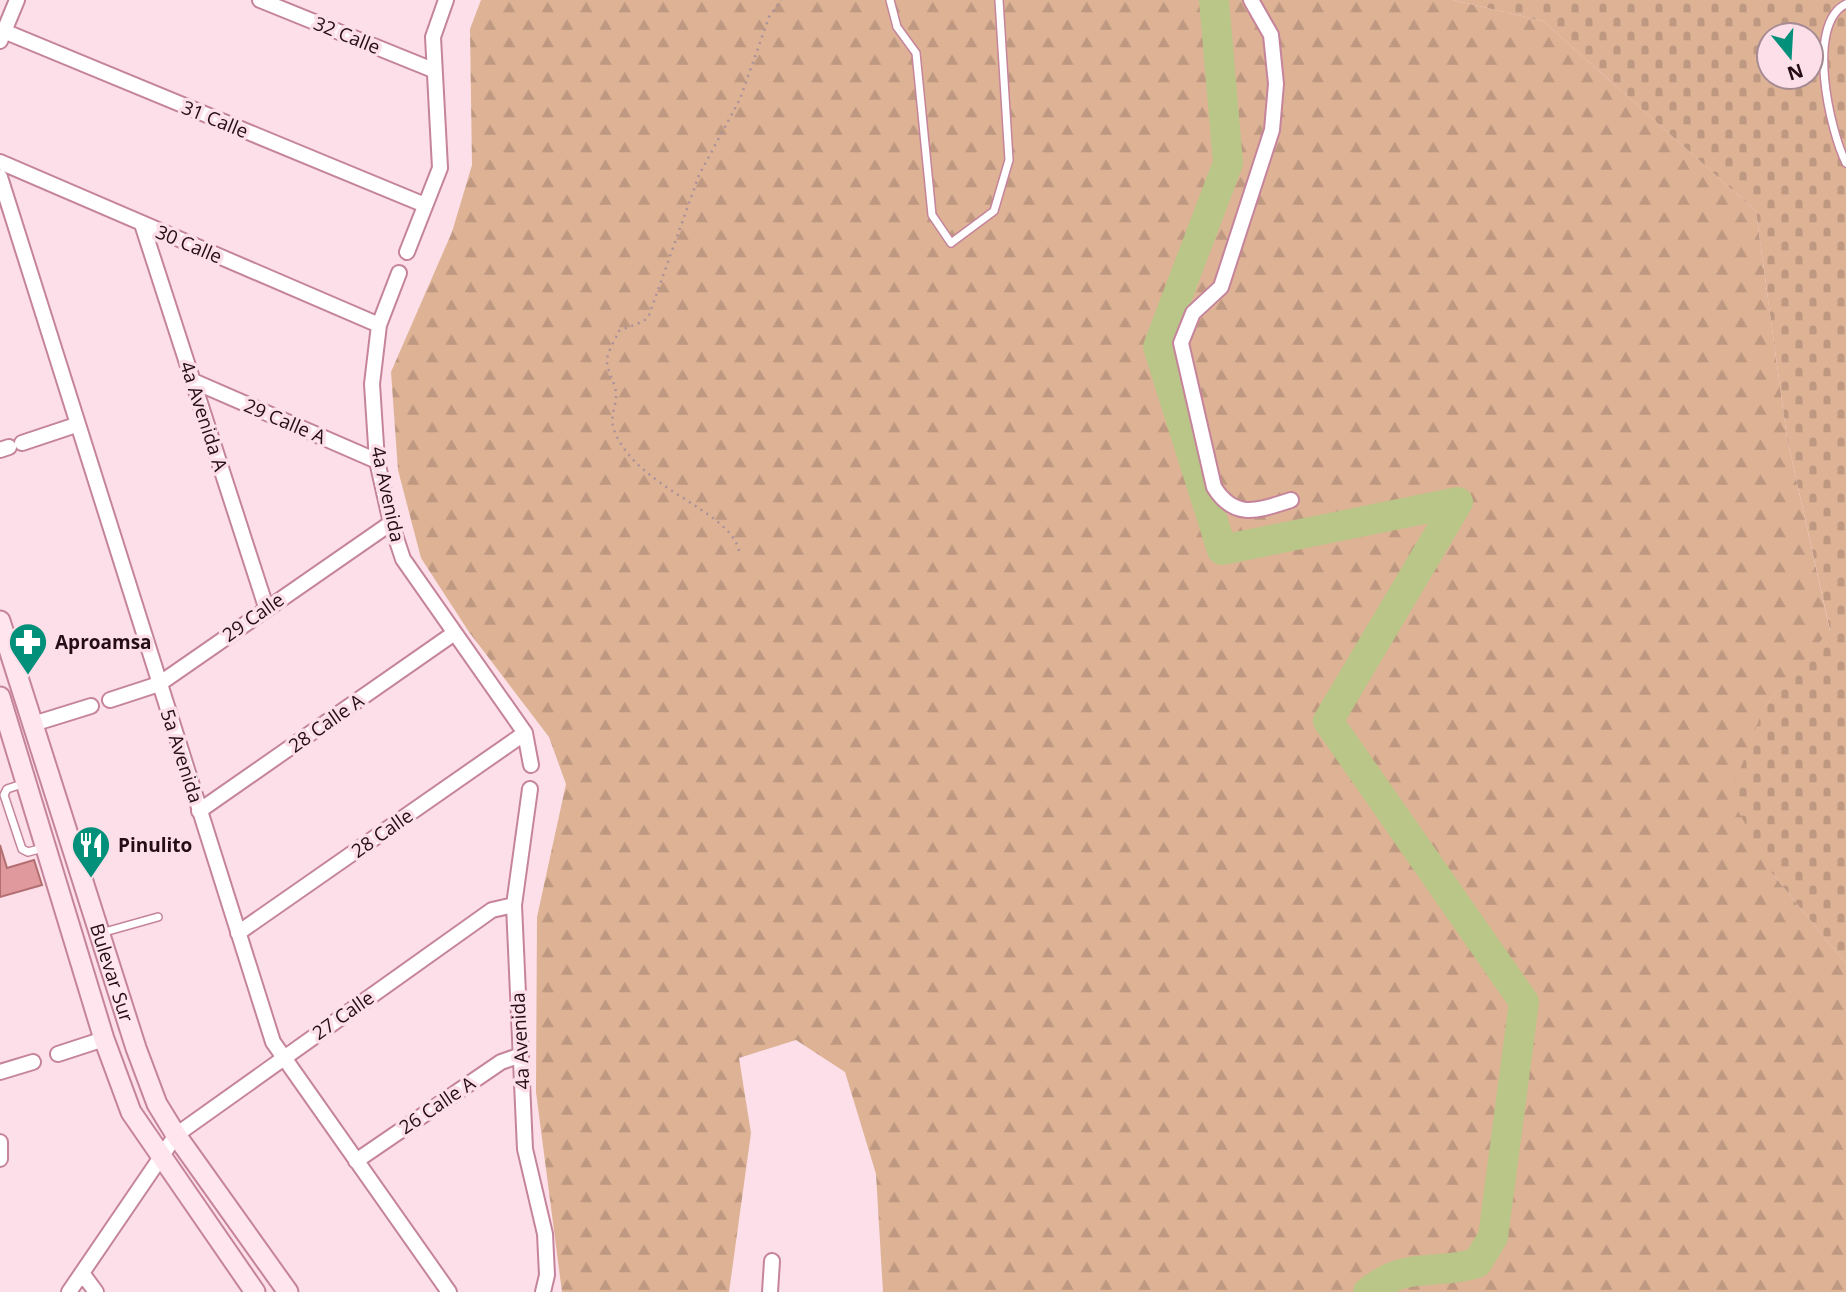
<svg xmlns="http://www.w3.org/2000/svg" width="1846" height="1292" font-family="'Open Sans',sans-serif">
<defs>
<pattern id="forest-firs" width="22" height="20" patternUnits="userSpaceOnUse" patternTransform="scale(1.75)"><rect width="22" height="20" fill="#ddb295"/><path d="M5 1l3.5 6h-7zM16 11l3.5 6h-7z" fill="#be9880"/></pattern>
<pattern id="cemetery-stones" width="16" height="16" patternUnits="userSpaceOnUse" patternTransform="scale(1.75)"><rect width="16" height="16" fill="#ddb295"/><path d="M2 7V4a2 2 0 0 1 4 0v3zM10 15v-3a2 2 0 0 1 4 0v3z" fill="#be9880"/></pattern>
</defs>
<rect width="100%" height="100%" fill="#fcdfe8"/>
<!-- forest -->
<path fill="url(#forest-firs)" d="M 481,0 L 1453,0 L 1543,21 L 1756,211 L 1787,438 L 1830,631 L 1764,707 L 1772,873 L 1846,964 L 1846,1292 L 883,1292 L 876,1174 L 845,1072 L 796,1040 L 739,1058 L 751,1133 L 729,1292 L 562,1292 L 536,1092 L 537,917 L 566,784 L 549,737 L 469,632 L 421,558 L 398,470 L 391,372 L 452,232 L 472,165 L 470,29 Z"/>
<!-- cemetery -->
<path fill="url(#cemetery-stones)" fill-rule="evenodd" d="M 1453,0 L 1846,0 L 1846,964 L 1772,873 L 1730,796 L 1764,707 L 1830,630 L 1787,438 L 1756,211 L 1543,21 ZM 1769,35 L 1811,35 L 1811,77 L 1769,77 Z"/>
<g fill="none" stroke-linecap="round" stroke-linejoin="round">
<!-- river -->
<path stroke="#bac688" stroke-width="30" d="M 1214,0 L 1228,163 L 1158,347 L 1222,550 L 1458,502 L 1328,721 L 1524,1002 L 1493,1237 L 1477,1263 C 1433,1276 1408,1260 1368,1292"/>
</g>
<!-- building -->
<path fill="#e0999c" stroke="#b26f72" stroke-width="2" d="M 0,845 L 7,868 L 34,860 L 42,885 L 0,897 Z"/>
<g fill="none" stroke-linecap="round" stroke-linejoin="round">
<!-- lane casing -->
<g stroke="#c5849b" stroke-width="10">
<path id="lane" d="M 890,0 L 897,27 L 916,53 L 932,215 L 951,243 L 994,211 L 1009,160 L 999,0
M 1846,4 C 1805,24 1830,131 1846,163
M 25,783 L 7,789 L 4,795 L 22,849 L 28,852 L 43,848
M 101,933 L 158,917"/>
</g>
<!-- street casing -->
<g stroke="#c5849b" stroke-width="18">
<path id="street" d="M 260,0 L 433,70
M 1251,0 L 1271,35 L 1276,84 L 1272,130 L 1221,287 L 1193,313 L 1181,343 L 1214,487 C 1235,521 1259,510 1291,500
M 6,32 L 425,205
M 0,41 L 17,0
M 0,162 L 379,325
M 0,177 L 273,1042 L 449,1292
M 142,224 L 266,607
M 407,252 L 440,168 L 433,37 L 446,0
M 399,273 L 379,325 L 372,384 L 377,461 L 391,523 L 403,559 L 525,733 L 531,765
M 193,381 L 377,461
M 22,443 L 76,425
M 0,450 L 9,447
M 110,700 L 159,684 L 391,523
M 33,724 L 91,706
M 530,789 L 514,905 L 525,1149 L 545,1234 L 547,1275 L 543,1292
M 199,811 L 453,634
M 238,933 L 525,733
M 58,1054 L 104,1039
M 0,1072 L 33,1062
M 0,1142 L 0,1159
M 356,1161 L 501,1062 L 521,1055
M 82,1273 L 96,1292
M 69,1292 L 176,1135 L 492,910 L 514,905
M 770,1292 L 772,1261"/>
</g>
<!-- secondary casing -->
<g stroke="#c5849b" stroke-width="23">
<g id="secondary">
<path id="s1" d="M 0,621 L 136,1048 L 157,1104 L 176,1135 L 288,1292"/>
<path d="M 0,697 L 104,1039 L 131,1112 L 255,1292"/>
</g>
</g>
<!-- path -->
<path stroke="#ac919a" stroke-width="2.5" stroke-dasharray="2 5" stroke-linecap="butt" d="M 739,551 C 730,509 636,489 614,430 C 609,416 617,405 616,393 C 615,382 607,372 607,361 C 607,352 615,340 619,331 L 644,321 L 649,315 L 699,175 L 740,99 L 769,17 L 781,0"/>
<!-- lane -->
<use href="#lane" stroke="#fff" stroke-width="7"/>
<!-- street -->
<use href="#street" stroke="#fff" stroke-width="14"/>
<!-- secondary -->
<use href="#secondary" stroke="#ffe5ee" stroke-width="19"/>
</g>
<!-- icons -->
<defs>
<g id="pharmacy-pin" transform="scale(2.0125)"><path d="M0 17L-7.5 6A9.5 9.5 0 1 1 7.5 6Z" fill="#03907a" stroke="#fcdfe8"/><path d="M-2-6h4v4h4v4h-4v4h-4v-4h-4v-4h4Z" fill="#fff"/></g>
<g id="restaurant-pin" transform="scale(2.0125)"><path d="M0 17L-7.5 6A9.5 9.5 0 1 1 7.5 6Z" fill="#03907a" stroke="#fcdfe8"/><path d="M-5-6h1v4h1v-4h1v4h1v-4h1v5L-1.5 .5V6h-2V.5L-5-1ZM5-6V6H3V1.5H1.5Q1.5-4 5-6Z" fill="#fff"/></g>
</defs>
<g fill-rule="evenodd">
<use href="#pharmacy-pin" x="28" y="642"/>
<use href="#restaurant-pin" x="91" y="845"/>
</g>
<g text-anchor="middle" stroke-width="7" stroke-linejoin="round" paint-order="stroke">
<!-- street labels -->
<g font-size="19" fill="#250d17" stroke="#fcdfe8">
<text transform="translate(347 35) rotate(22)" y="7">32 Calle</text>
<text transform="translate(215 119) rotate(22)" y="7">31 Calle</text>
<text transform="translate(189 244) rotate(23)" y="7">30 Calle</text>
<text transform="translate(204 416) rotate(72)" y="7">4a Avenida A</text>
<text transform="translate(285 421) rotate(23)" y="7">29 Calle A</text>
<text transform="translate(388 494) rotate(78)" y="7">4a Avenida</text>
<text transform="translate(253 617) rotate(-35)" y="7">29 Calle</text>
<text transform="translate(326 723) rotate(-35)" y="7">28 Calle A</text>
<text transform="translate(182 756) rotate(72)" y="7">5a Avenida</text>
<text transform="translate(382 833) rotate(-35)" y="7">28 Calle</text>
<text dy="7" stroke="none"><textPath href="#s1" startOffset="369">Bulevar Sur</textPath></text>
<text transform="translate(343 1015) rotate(-35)" y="7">27 Calle</text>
<text transform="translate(520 1041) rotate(-93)" y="7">4a Avenida</text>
<text transform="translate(437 1105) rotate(-34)" y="7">26 Calle A</text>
</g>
<!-- poi labels -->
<g font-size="19" font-weight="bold" fill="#250d17" stroke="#fcdfe8" text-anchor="start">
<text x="55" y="649">Aproamsa</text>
<text x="118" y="852">Pinulito</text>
</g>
</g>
<!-- north arrow -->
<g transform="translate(1790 56) rotate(162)"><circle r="33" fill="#fcdfe8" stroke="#a68b94" stroke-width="2"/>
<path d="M0-5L12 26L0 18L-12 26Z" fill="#03907a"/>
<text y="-10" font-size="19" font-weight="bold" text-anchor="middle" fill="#250d17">N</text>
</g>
</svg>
